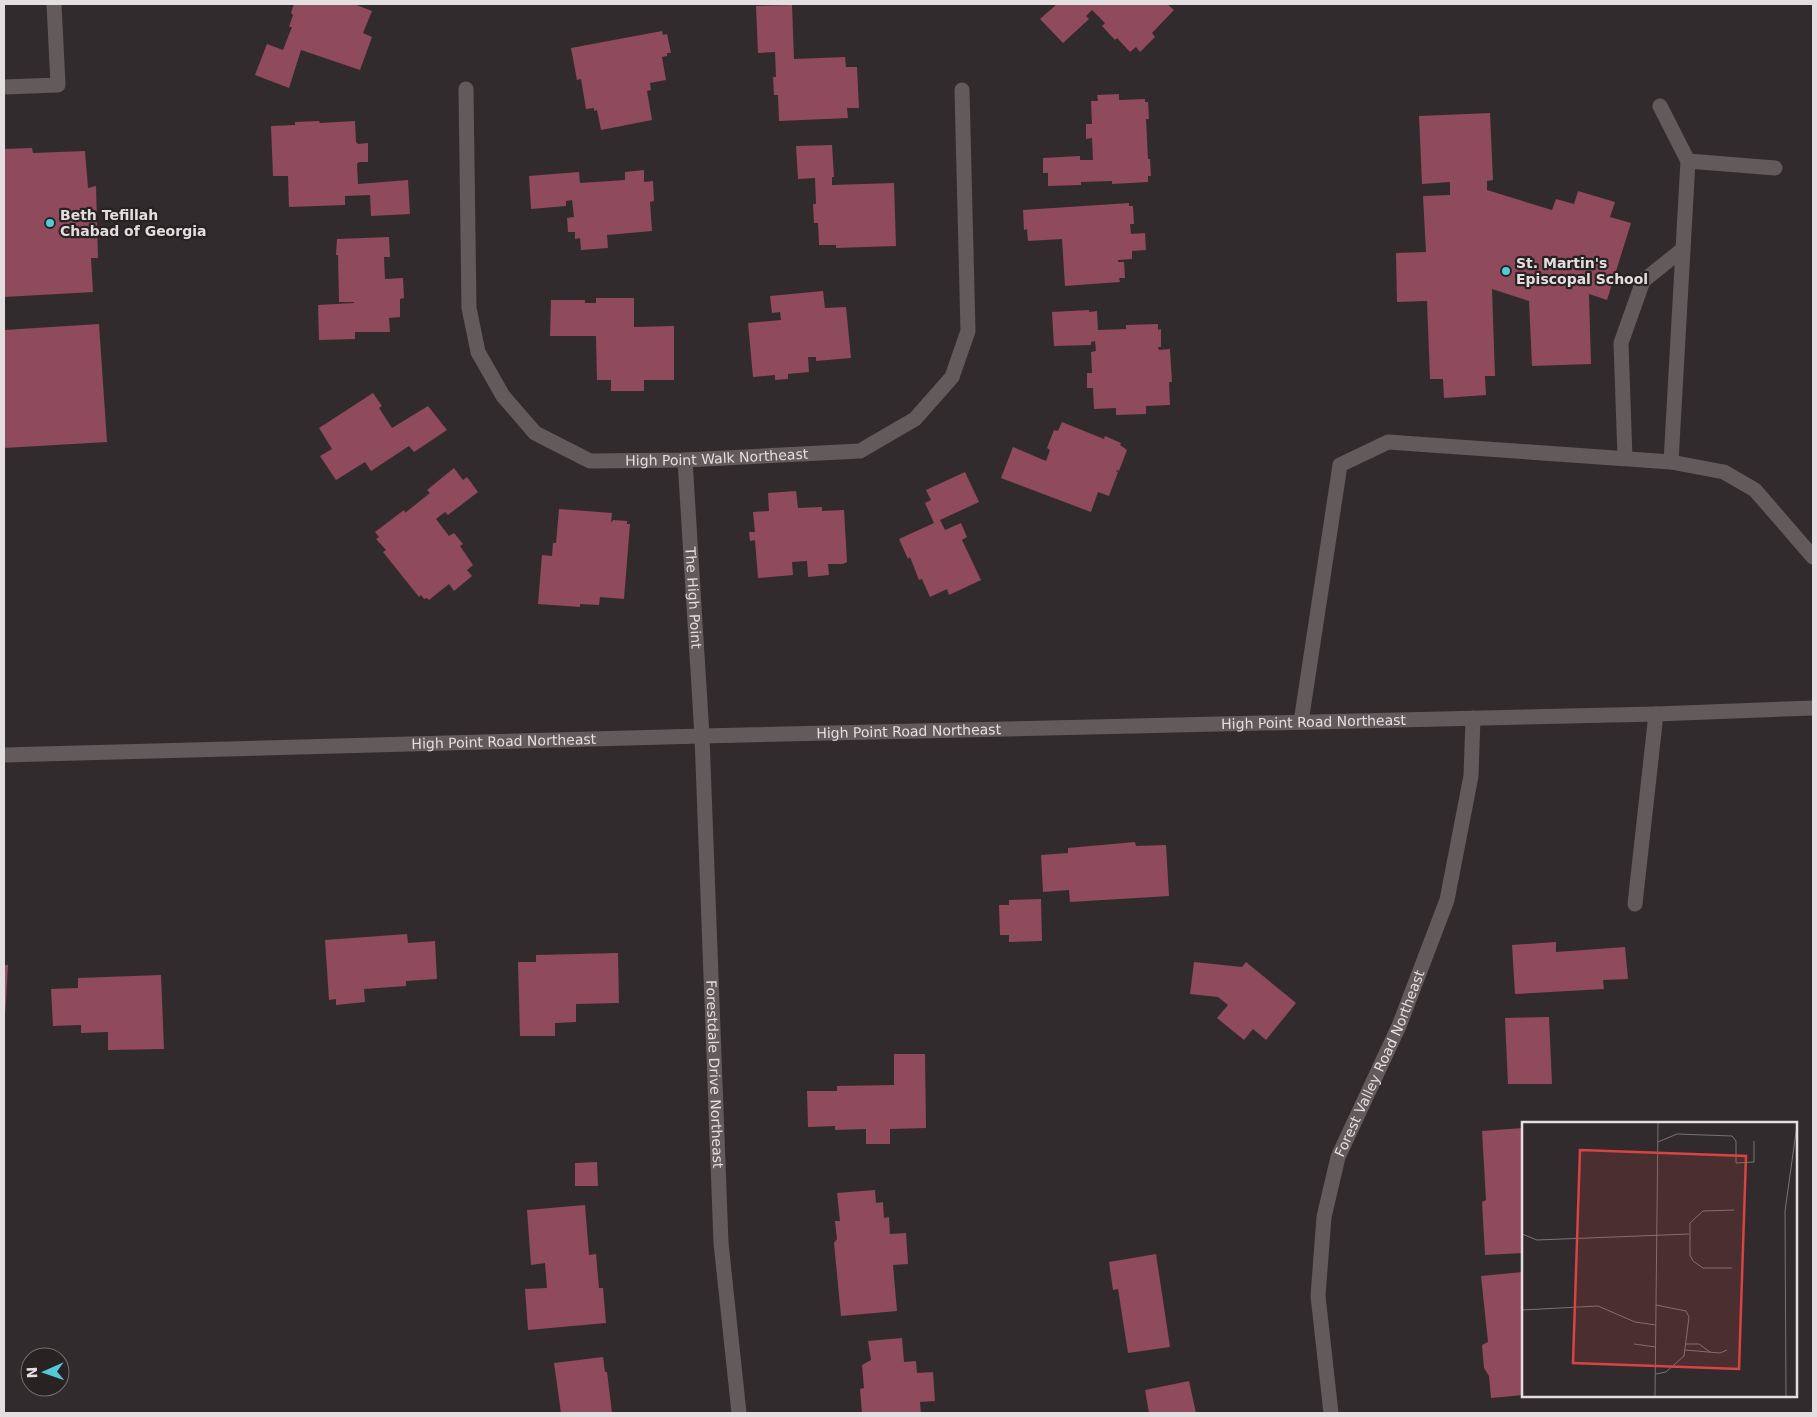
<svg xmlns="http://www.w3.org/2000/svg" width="1817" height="1417" font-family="'DejaVu Sans',sans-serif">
<rect width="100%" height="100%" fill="#322b2d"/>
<!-- building -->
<path fill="#8f4a5c" d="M 294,4 L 354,4 L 372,11 L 363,33 L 372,37 L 360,70 L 301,50 L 289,88 L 255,75 L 267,44 L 283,50 L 292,27 L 289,27 L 293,15 L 291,13 Z
M 1057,4 L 1167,4 L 1174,10 L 1152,33 L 1155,37 L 1140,52 L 1136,47 L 1130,52 L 1117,38 L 1115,40 L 1102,26 L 1105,23 L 1092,10 L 1086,16 L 1089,19 L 1063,43 L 1040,19 Z
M 792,5 L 794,59 L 845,57 L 846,67 L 857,67 L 859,108 L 847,108 L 848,118 L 779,121 L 778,95 L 774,95 L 773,77 L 776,77 L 775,52 L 758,53 L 756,6 Z
M 662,31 L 663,35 L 667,34 L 671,53 L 667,53 L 667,56 L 662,57 L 666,80 L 650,83 L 651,90 L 647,91 L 652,120 L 601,130 L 597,110 L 594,111 L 594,108 L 586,109 L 581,79 L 577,80 L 571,48 Z
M 1119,94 L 1119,100 L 1145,99 L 1145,102 L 1148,102 L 1149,119 L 1146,119 L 1148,159 L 1150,159 L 1151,176 L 1148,176 L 1148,182 L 1112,184 L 1112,181 L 1081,182 L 1081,185 L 1048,186 L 1048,173 L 1043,173 L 1043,158 L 1080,156 L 1080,160 L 1093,160 L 1092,138 L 1086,139 L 1086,124 L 1092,124 L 1091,101 L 1098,101 L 1097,95 Z
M 1490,113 L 1493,180 L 1487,181 L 1487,190 L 1552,210 L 1556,199 L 1574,204 L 1578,191 L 1615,202 L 1610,217 L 1631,223 L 1607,300 L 1589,294 L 1591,364 L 1532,366 L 1529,301 L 1492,289 L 1495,376 L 1485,376 L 1486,395 L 1444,398 L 1443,379 L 1430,379 L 1427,301 L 1397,302 L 1396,253 L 1426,252 L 1423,196 L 1450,195 L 1450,182 L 1422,184 L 1419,116 Z
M 319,121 L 320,123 L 355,121 L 356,142 L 358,144 L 368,143 L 368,162 L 359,162 L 357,164 L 358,184 L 408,180 L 410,214 L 371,216 L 370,195 L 345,196 L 345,205 L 289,207 L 288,176 L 273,176 L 271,126 L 295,125 L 295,122 Z
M 832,145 L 834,177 L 832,177 L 832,185 L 894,183 L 896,246 L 836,248 L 836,245 L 819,245 L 818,223 L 814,223 L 813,204 L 816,204 L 815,178 L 798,179 L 796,146 Z
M 32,148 L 33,153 L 85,151 L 88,188 L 96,186 L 98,258 L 91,258 L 93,292 L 4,297 L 4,149 Z
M 644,170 L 644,182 L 653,181 L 654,201 L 650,202 L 652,231 L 607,235 L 608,248 L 581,250 L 580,238 L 575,239 L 575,232 L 568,232 L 567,218 L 574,217 L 572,200 L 566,201 L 566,206 L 531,209 L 529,176 L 579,172 L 580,183 L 625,180 L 625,172 Z
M 1129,203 L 1129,206 L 1133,206 L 1134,224 L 1130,224 L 1131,234 L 1145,233 L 1146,250 L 1132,251 L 1132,259 L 1118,260 L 1118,262 L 1124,262 L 1125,278 L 1119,278 L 1120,282 L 1065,286 L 1062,239 L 1028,241 L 1027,229 L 1024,230 L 1023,210 Z
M 389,237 L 390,257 L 384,257 L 385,279 L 403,278 L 404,298 L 400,299 L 400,317 L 389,318 L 390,332 L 355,332 L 355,339 L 319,340 L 318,305 L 354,303 L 354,302 L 339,302 L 338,255 L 336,255 L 337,239 Z
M 823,291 L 825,308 L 846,307 L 851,358 L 816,361 L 816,357 L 808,357 L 809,372 L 788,374 L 788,379 L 775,380 L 775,375 L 753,377 L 748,323 L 781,320 L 780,312 L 772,313 L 770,296 Z
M 596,298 L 634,298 L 634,327 L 674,326 L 674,380 L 644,380 L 644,391 L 611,391 L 611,380 L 597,380 L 596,336 L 550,336 L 551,300 L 585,300 L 585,303 L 596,303 Z
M 1089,310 L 1089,312 L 1097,311 L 1098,330 L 1126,329 L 1126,325 L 1158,324 L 1158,330 L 1161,329 L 1161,347 L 1158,347 L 1159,350 L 1170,349 L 1172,382 L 1169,382 L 1170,405 L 1146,406 L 1146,414 L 1116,415 L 1116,408 L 1094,409 L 1093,388 L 1087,388 L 1087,373 L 1092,373 L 1091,352 L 1096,351 L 1095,341 L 1091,342 L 1091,345 L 1054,346 L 1052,312 Z
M 99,324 L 107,442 L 4,448 L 4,330 Z
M 373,393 L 382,406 L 379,408 L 392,428 L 428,406 L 447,430 L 414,452 L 409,446 L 371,471 L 365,462 L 336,480 L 320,456 L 332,449 L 319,428 Z
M 1062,422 L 1104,439 L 1105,436 L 1121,443 L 1120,445 L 1127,450 L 1119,471 L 1117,470 L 1116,471 L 1118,472 L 1109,496 L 1098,492 L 1091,512 L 1001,478 L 1013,447 L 1046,461 L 1050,450 L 1047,448 L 1054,430 L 1058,431 Z
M 454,468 L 463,480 L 467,477 L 478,492 L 448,515 L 445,512 L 436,519 L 449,536 L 454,533 L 463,544 L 460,546 L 473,565 L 467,570 L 472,576 L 454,591 L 449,584 L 429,600 L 427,598 L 424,599 L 421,595 L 419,597 L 383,552 L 386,550 L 376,539 L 379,537 L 375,532 L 404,510 L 405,513 L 430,493 L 427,490 Z
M 965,472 L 979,502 L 940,520 L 945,530 L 961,523 L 967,537 L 962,540 L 981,580 L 949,595 L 947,589 L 930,597 L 922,579 L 919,580 L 910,557 L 908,559 L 899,539 L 934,523 L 925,503 L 931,500 L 926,490 Z
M 796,491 L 798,508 L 822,507 L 822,511 L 844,510 L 847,562 L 843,564 L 828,564 L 829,575 L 808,577 L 807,561 L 792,562 L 793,575 L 758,578 L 755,540 L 750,541 L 749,532 L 755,532 L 753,512 L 769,511 L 768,493 Z
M 559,509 L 612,513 L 611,523 L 613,520 L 627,521 L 627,524 L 630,524 L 624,599 L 600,597 L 599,605 L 580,604 L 580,607 L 538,604 L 542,555 L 552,556 L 553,543 L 556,543 Z
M 1135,842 L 1136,846 L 1166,845 L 1169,896 L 1070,902 L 1069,890 L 1043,892 L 1041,855 L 1068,853 L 1068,848 Z
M 1041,899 L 1042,941 L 1009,942 L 1009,935 L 1000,935 L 999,905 L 1009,905 L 1009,900 Z
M 407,934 L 408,943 L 435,941 L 437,979 L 406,981 L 406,986 L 364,989 L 365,1002 L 336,1005 L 336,999 L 329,1000 L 325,940 Z
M 1556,942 L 1556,952 L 1625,947 L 1628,979 L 1603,980 L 1604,989 L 1515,994 L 1512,945 Z
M 618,953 L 619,1003 L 576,1004 L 576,1022 L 555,1023 L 555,1036 L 520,1036 L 518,962 L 536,962 L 536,955 Z
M 1194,962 L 1242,967 L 1246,962 L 1296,1003 L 1266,1040 L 1253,1029 L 1244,1040 L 1217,1018 L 1228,1005 L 1218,997 L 1190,994 Z
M 4,965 L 8,965 L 5,1017 L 4,1017 Z
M 161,975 L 164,1049 L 108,1050 L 108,1032 L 81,1033 L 81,1025 L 53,1026 L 51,989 L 78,988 L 78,978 Z
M 1549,1017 L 1552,1084 L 1508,1084 L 1505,1018 Z
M 894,1054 L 925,1054 L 926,1128 L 890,1129 L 890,1144 L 866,1144 L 866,1129 L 835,1130 L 835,1126 L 808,1127 L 807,1091 L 837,1091 L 837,1086 L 894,1085 Z
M 1523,1128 L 1523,1253 L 1485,1255 L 1482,1202 L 1486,1200 L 1482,1131 Z
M 597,1162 L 598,1186 L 575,1186 L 575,1163 Z
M 875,1190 L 876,1203 L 883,1202 L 884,1218 L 889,1217 L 890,1234 L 906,1233 L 908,1264 L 893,1265 L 897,1311 L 841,1316 L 834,1243 L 837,1239 L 835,1221 L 840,1221 L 837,1193 Z
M 585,1205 L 589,1255 L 596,1254 L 599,1288 L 603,1288 L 606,1323 L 528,1330 L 525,1289 L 547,1288 L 545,1263 L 531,1265 L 527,1210 Z
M 1156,1254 L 1170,1347 L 1128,1353 L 1118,1289 L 1113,1290 L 1109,1262 Z
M 1523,1272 L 1523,1395 L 1491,1398 L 1489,1376 L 1484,1368 L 1482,1345 L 1488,1342 L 1481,1276 Z
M 902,1338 L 904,1362 L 916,1361 L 917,1373 L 933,1372 L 935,1401 L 920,1402 L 921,1413 L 862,1413 L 860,1389 L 864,1388 L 862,1365 L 871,1360 L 868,1341 Z
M 603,1357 L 605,1372 L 607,1372 L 612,1413 L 561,1413 L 554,1363 Z
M 1189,1381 L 1196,1413 L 1149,1413 L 1145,1390 Z"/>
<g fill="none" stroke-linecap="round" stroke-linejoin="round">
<!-- minor -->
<g stroke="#625a5b" stroke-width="15">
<path d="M 4,87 L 58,85 L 54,4"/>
<path id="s1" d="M 466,89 L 469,308 L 478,352 L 503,396 L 535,433 L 590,461 L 685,460 L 860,451 L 915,419 L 952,377 L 968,331 L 962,90"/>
<path d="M 1660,106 L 1688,161 L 1671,462"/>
<path d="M 1688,161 L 1775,168"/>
<path d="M 1625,458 L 1621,343 L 1643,281 L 1683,249"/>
<path id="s2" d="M 685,460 L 702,736 L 721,1243 L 739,1413"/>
<path d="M 1301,722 L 1340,465 L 1388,442 L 1671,462 L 1724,472 L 1755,490 L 1813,557"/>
<path id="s3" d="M 4,755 L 702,736 L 1656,714 L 1813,708"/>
<path d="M 1635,904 L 1656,714"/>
<path id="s4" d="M 1331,1413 L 1318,1296 L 1324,1217 L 1338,1157 L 1399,1026 L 1447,900 L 1471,776 L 1473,718"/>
</g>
</g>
<!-- markers -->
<g fill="#52cbd7" stroke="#282223" stroke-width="2">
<circle cx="50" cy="223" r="5"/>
<circle cx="1506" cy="271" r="5"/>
</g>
<g text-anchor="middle" stroke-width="4.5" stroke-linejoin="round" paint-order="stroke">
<!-- poi labels -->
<g font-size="14" font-weight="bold" fill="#e3dedf" stroke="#282223" text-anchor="start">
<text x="60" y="220">Beth Tefillah<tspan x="60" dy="16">Chabad of Georgia</tspan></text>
<text x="1516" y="268">St. Martin's<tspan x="1516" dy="16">Episcopal School</tspan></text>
</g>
<!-- street labels -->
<g font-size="14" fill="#e3dedf" stroke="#282223">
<text dy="5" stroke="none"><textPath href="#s1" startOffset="552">High Point Walk Northeast</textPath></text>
<text dy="5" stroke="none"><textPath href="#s2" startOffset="138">The High Point</textPath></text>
<text dy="5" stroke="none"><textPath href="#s3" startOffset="1310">High Point Road Northeast</textPath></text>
<text dy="5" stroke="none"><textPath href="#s3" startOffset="905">High Point Road Northeast</textPath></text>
<text dy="5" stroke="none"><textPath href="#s3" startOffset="500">High Point Road Northeast</textPath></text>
<text dy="5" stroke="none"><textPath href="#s4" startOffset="361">Forest Valley Road Northeast</textPath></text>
<text dy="5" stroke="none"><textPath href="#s2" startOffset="615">Forestdale Drive Northeast</textPath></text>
</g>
</g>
<!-- overview -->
<g transform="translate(1522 1122)">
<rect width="275" height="275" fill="#322b2d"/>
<path fill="none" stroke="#797374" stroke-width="1" d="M 136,20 L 155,12 L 210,14 L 214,19 L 214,41 L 232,40 L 232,19M 0,112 L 15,118 L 167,112M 210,146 L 181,146 L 171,139 L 168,133 L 168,101 L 181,89 L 212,88M 0,188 L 76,184 L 113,200 L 134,203M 112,222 L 134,225M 164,222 L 177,222 L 188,230M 163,228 L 198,231 L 205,228M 134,252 L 144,250 L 162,234 L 167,195 L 164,189 L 134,183M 133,275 L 136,0M 264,275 L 263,89 L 275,3"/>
<path fill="#d84343" fill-opacity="0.15" stroke="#d84343" stroke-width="2.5" d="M 58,28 L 224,34 L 217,247 L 51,241 Z"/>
<rect width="275" height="275" fill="none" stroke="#e3dedf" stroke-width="2.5"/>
</g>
<!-- border -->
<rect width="1817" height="1417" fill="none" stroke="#e3dedf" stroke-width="10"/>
<!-- north arrow -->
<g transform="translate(45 1372) rotate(268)"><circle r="24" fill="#282223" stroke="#736d6e"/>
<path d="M0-4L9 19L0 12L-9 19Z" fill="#52cbd7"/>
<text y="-8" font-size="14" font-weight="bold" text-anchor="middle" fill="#e3dedf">N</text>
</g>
</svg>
